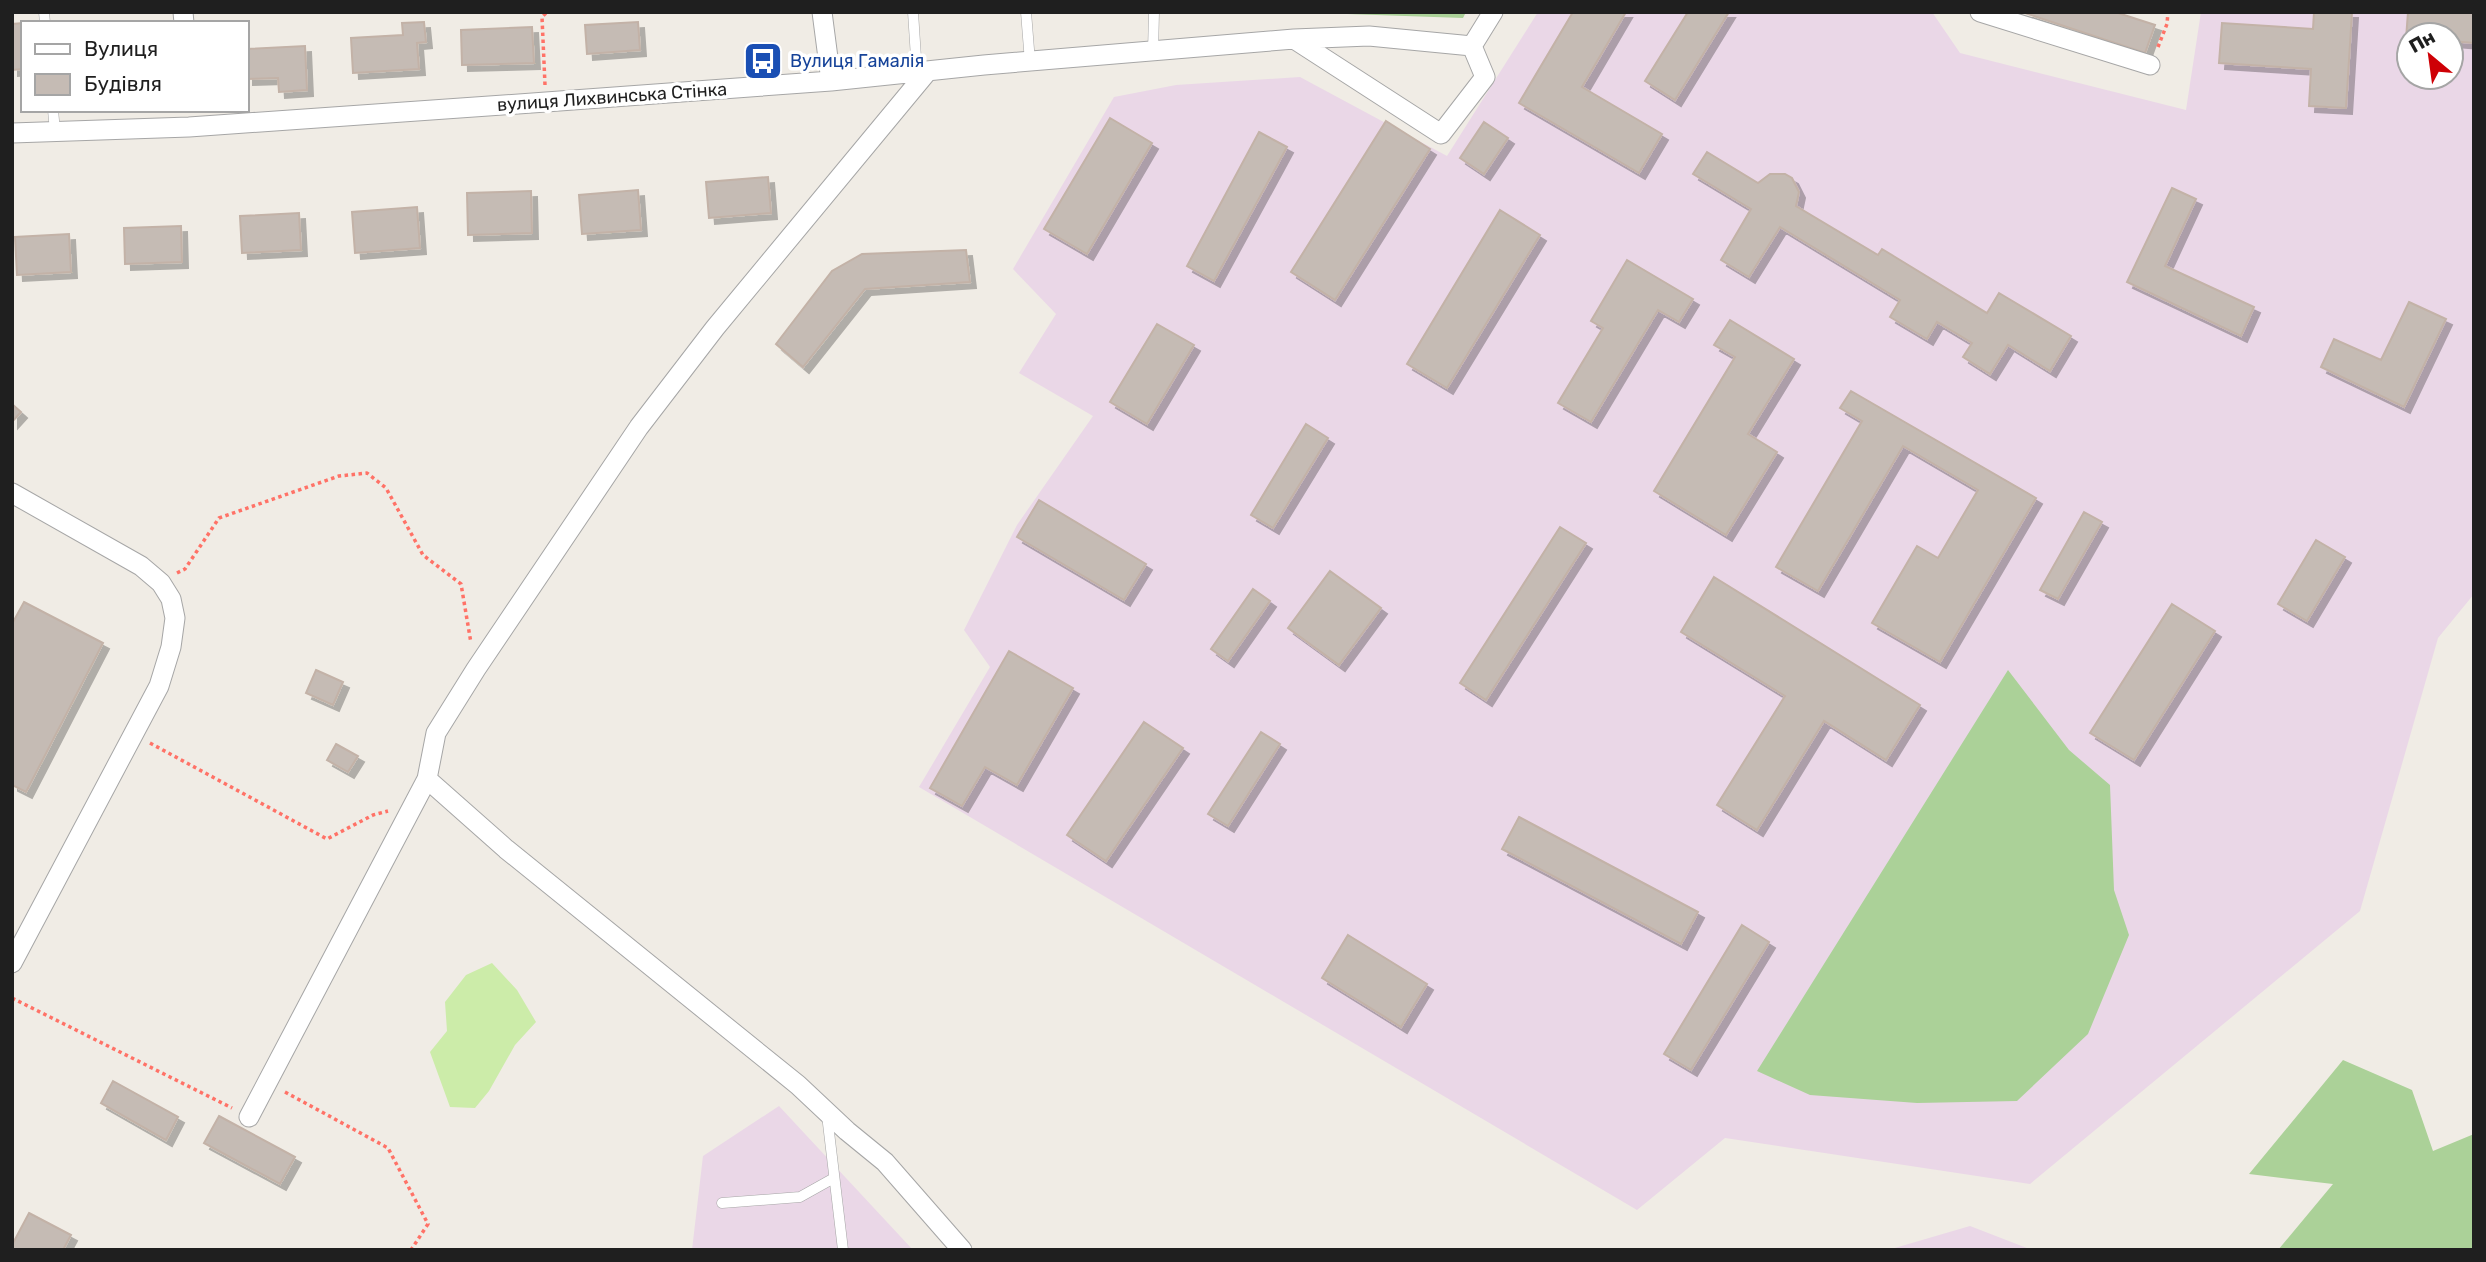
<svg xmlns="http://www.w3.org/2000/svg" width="2486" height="1262" font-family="Rubik,sans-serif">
<defs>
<filter id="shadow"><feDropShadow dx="6" dy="6" stdDeviation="0" flood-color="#0004"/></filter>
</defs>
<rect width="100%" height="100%" fill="#f0ece5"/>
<!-- industrial -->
<path fill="#ead7e7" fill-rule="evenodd" d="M 1538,12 L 1932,12 L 1960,53 L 2186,110 L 2201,12 L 2474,12 L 2474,594 L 2438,638 L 2360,911 L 2030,1184 L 1725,1138 L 1637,1210 L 919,787 L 990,667 L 964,630 L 1017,525 L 1093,416 L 1019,373 L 1056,314 L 1013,269 L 1114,97 L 1176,85 L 1300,77 L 1447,156 ZM 2409,35 L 2451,35 L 2451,77 L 2409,77 Z
M 779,1106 L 913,1250 L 692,1250 L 703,1156 Z
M 1970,1226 L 2032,1250 L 1888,1250 Z"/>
<!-- grass -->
<path fill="#cceca9" d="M 492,963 L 517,990 L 536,1022 L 515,1045 L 489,1091 L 475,1108 L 450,1107 L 430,1052 L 447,1031 L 445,1002 L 466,975 Z"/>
<!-- forest -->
<path fill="#abd198" d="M 1289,12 L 1466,12 L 1463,18 Z
M 2008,670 L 2069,750 L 2110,785 L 2114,890 L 2129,935 L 2088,1034 L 2017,1101 L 1917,1103 L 1810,1095 L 1757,1071 Z
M 2343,1060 L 2412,1090 L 2433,1151 L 2474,1134 L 2474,1250 L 2278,1250 L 2333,1184 L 2249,1174 Z"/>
<!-- building -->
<path fill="#c5bbb4" stroke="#c3b2a7" stroke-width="2" filter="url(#shadow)" d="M 1573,12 L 1626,12 L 1582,87 L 1662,134 L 1639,173 L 1519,103 Z
M 1688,12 L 1729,12 L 1675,100 L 1645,81 Z
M 2022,12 L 2115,12 L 2155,25 L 2145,53 Z
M 2314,12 L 2352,12 L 2346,108 L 2309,106 L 2311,69 L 2219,63 L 2222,23 L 2313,29 Z
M 2408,12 L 2474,12 L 2474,43 L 2451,41 L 2451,35 L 2409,35 L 2409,39 L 2406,39 Z
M 424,22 L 426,42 L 417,43 L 419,69 L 353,73 L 351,38 L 403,35 L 402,23 Z
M 638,22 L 640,50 L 587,54 L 585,25 Z
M 23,23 L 23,69 L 12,70 L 12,24 Z
M 532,27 L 534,63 L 462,65 L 461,30 Z
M 305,46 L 307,90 L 279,92 L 278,78 L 247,79 L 247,49 Z
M 1110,118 L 1152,143 L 1087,254 L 1044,229 Z
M 1386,121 L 1430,149 L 1335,300 L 1291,272 Z
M 1484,122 L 1508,138 L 1484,174 L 1460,158 Z
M 1259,132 L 1287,147 L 1214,281 L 1187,266 Z
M 1707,152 L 1758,183 L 1770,174 L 1785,174 L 1792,178 L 1799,192 L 1796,206 L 1878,255 L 1882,249 L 1987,313 L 1999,293 L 2071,336 L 2050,371 L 2008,345 L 1990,374 L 1963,357 L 1972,343 L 1937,322 L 1927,339 L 1890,317 L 1900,300 L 1780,227 L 1749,277 L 1721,260 L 1751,209 L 1693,174 Z
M 768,177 L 771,213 L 709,218 L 706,182 Z
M 2172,188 L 2196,199 L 2165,266 L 2254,307 L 2241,336 L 2127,282 Z
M 638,190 L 641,230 L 582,234 L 579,195 Z
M 531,191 L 532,233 L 468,235 L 467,193 Z
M 417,207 L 420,248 L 355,253 L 352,212 Z
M 1500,210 L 1540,235 L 1447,388 L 1407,364 Z
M 299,213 L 301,250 L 242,253 L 240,216 Z
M 181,226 L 182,262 L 125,264 L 124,228 Z
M 69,234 L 71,272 L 17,275 L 15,237 Z
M 966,250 L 970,282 L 865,289 L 803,367 L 776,344 L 832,271 L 862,254 Z
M 1627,260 L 1693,299 L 1679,322 L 1658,310 L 1591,422 L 1558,403 L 1603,328 L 1591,321 Z
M 2409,302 L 2446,319 L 2404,407 L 2321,367 L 2334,339 L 2381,360 Z
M 1730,320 L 1794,359 L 1748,434 L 1777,452 L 1726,535 L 1654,491 L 1735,357 L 1714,345 Z
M 1157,324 L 1194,345 L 1147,424 L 1110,402 Z
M 1851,391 L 2036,498 L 1940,662 L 1872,623 L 1917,546 L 1938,558 L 1978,490 L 1903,446 L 1818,591 L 1776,567 L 1862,421 L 1840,408 Z
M 12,404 L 21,412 L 12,422 Z
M 1306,424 L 1328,438 L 1273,528 L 1251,515 Z
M 1039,500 L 1146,564 L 1124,600 L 1017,537 Z
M 2084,512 L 2102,522 L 2058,599 L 2040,590 Z
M 1560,527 L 1586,543 L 1486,700 L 1460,683 Z
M 2316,540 L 2345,557 L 2307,621 L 2278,604 Z
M 1330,571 L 1381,608 L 1339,665 L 1288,628 Z
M 1714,577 L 1920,705 L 1886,760 L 1824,721 L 1757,830 L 1717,805 L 1785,696 L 1681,632 Z
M 1253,589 L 1270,601 L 1228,661 L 1211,649 Z
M 24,602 L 103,643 L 26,792 L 12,785 L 12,624 Z
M 2172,604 L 2215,631 L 2134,760 L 2090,733 Z
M 1009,651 L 1073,688 L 1017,785 L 985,767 L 962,806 L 930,788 Z
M 316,670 L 343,682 L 333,705 L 306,693 Z
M 1144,722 L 1183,748 L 1106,861 L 1067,835 Z
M 1261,732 L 1280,744 L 1228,826 L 1208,814 Z
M 336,744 L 358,756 L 348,772 L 327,760 Z
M 1519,817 L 1698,912 L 1681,944 L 1502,849 Z
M 1742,925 L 1769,942 L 1691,1070 L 1664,1054 Z
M 1348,935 L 1427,984 L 1401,1027 L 1322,978 Z
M 113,1081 L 178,1117 L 166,1140 L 101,1103 Z
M 219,1116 L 295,1157 L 280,1184 L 204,1143 Z
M 29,1213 L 71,1235 L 63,1250 L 12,1250 L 12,1245 Z"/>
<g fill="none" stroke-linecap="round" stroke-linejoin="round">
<!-- service casing -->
<g stroke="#a6a6a6" stroke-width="11">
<path id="service" d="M 44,12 L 45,23
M 913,12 L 917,73
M 1026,12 L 1030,62
M 1153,52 L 1154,12
M 53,110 L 55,131
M 827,1115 L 843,1250
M 722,1203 L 800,1197 L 834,1178"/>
</g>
<!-- minor casing -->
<g stroke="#a6a6a6" stroke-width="21">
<path id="minor" d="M 183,12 L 184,23
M 822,12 L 831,81
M 1980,12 L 2150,65
M 1472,46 L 1493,12
M 12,133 L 189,127 L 546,102 L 831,81 L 984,65 L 1294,39 L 1441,134 L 1485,77 L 1472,46 L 1369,36 L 1294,39
M 12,493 L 141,566 L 161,583 L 171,599 L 175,618 L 171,647 L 159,686 L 12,963
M 427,779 L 506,849 L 798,1085 L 847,1131 L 885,1162 L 962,1250
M 249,1117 L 427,779 L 436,733 L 476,669 L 639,427 L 715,328 L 927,72"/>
</g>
<!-- path -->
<path stroke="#ff7267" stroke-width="3.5" stroke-dasharray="3.5 3.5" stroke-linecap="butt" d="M 2158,47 L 2167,24 L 2168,12
M 545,85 L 542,17 L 547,12
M 177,573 L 185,569 L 219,518 L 339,476 L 367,473 L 386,488 L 423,555 L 461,584 L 471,643
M 150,743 L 327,839 L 373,815 L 388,811
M 12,998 L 232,1108
M 285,1092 L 388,1148 L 428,1224 L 411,1250"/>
<!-- service -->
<use href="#service" stroke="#fff" stroke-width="10"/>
<!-- minor -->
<use href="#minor" stroke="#fff" stroke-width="19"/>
</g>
<!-- icons -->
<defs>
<g id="bus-square" transform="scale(2.0125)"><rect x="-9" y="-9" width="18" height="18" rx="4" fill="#1a4fb4" stroke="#fff"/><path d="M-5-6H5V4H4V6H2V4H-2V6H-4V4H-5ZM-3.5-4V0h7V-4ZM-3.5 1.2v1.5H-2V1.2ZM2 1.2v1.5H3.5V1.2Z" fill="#fff"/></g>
</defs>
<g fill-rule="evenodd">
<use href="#bus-square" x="763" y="61"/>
</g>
<g text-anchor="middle" stroke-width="7" stroke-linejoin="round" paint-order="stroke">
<!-- transit labels -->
<g font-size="18" fill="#164399" stroke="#fff" text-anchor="start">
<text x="790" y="67">Вулиця Гамалія</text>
</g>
<!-- street labels -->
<g font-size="18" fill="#1f1f1f" stroke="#fff">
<text transform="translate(612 97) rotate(-4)" y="6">вулиця Лихвинська Стінка</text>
</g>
</g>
<!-- border -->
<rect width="2486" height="1262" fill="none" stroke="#1f1f1f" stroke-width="28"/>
<!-- legend -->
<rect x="21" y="21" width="228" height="91" fill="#ffffff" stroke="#a5a5a5" stroke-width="2"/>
<rect x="35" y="44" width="35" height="10" fill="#ffffff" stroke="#a5a5a5" stroke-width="2"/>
<text x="84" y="56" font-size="21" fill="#1f1f1f">Вулиця</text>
<rect x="35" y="74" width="35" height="21" fill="#c5bbb4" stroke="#a5a5a5" stroke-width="2"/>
<text x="84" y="91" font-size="21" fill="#1f1f1f">Будівля</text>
<!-- north arrow -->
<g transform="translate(2430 56) rotate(331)"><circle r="33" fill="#ffffff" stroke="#a5a5a5" stroke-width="2"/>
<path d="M0-5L12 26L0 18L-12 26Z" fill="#ce0006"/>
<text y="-10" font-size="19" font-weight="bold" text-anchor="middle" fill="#1f1f1f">Пн</text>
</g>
</svg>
